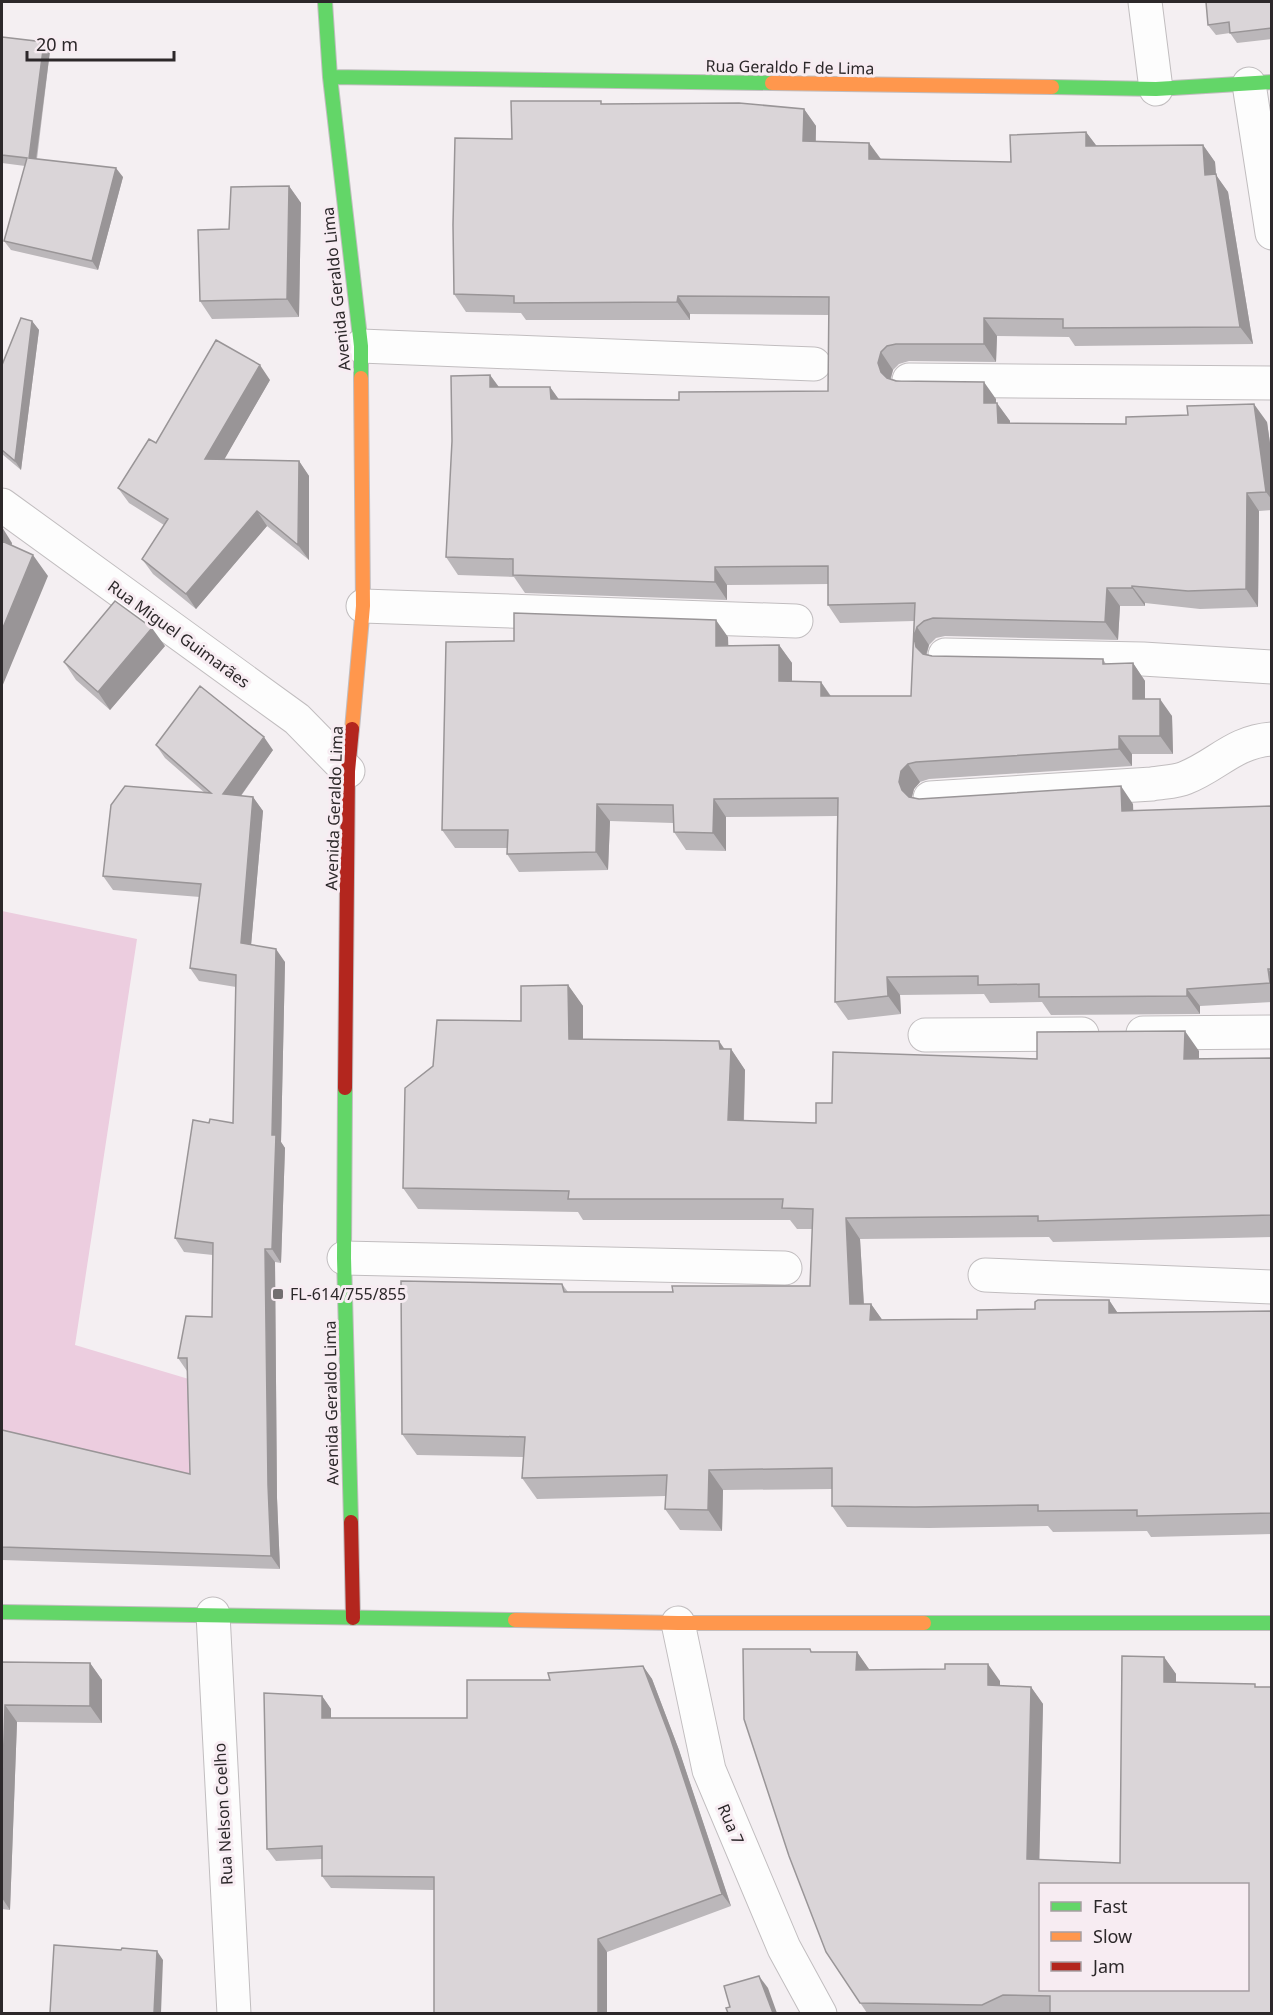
<svg xmlns="http://www.w3.org/2000/svg" width="1273" height="2015" font-family="'Noto Sans',sans-serif">
<rect width="100%" height="100%" fill="#f4eff2"/>
<!-- green -->
<path fill="#eccddf" d="M 2,911 L 137,939 L 75,1345 L 192,1380 L 191,1477 L 2,1436 Z"/>
<g fill="none" stroke-linecap="round" stroke-linejoin="round">
<!-- street casing -->
<g stroke="#c1bdbf" stroke-width="35">
<path id="street" d="M 1145,2 L 1156,89
M 1249,84 L 1272,233
M 361,346 L 814,364
M 909,380 L 1272,383
M 2,505 L 297,719 L 348,771
M 363,606 L 796,621
M 945,655 L 1143,659 L 1272,667
M 930,798 L 1152,784 C 1163,782 1176,782 1185,778 C 1218,765 1233,742 1272,739
M 1143,1033 L 1272,1032
M 925,1035 L 1082,1034
M 344,1258 L 785,1268
M 985,1275 L 1272,1287
M 213,1614 L 234,2014
M 678,1623 L 709,1770 L 784,1948 L 820,2014"/>
</g>
<!-- fast casing -->
<g stroke="#c1bdbf" stroke-width="16">
<path id="fast" d="M 325,2 L 330,77 L 361,346 L 361,378
M 330,77 L 772,83
M 1052,87 L 1156,89 L 1272,82
M 345,1088 L 344,1258 L 351,1522
M 2,1612 L 515,1620
M 924,1623 L 1272,1623"/>
</g>
<!-- slow casing -->
<g stroke="#c1bdbf" stroke-width="16">
<path id="slow" d="M 772,83 L 1052,87
M 352,729 L 363,606 L 361,378
M 515,1620 L 678,1623 L 924,1623"/>
</g>
<!-- jam casing -->
<g stroke="#c1bdbf" stroke-width="16">
<path id="jam" d="M 345,1088 L 348,771 L 352,729
M 351,1522 L 353,1618"/>
</g>
<!-- street -->
<use href="#street" stroke="#fdfdfd" stroke-width="33"/>
<!-- fast -->
<use href="#fast" stroke="#63d668" stroke-width="14"/>
<!-- slow -->
<use href="#slow" stroke="#ff974d" stroke-width="14"/>
<!-- jam -->
<use href="#jam" stroke="#b3261e" stroke-width="14"/>
</g>
<!-- wall -->
<path fill="#bbb7ba" d="M 1272,2 L 1272,39 L 1237,43 L 1230,33 L 1216,35 L 1208,25 Z
M 2,37 L 44,42 L 50,51 L 37,159 L 123,177 L 98,270 L 11,250 L 4,241 L 25,166 L 2,163 Z
M 603,104 L 804,109 L 816,126 L 816,141 L 869,143 L 881,159 L 1011,162 L 1086,132 L 1096,146 L 1203,145 L 1215,162 L 1216,175 L 1228,192 L 1253,344 L 1075,346 L 1069,337 L 997,336 L 996,362 L 909,361 L 899,364 L 893,370 L 891,379 L 996,399 L 996,403 L 1010,421 L 1010,423 L 1126,424 L 1267,422 L 1272,457 L 1272,510 L 1259,511 L 1258,607 L 1200,609 L 1145,603 L 1145,606 L 1120,606 L 1118,640 L 945,636 L 936,638 L 929,645 L 927,654 L 932,656 L 1103,659 L 1106,664 L 1133,663 L 1145,681 L 1145,699 L 1172,716 L 1173,754 L 1132,754 L 1132,766 L 929,779 L 920,782 L 914,789 L 912,797 L 919,799 L 1133,804 L 1133,811 L 1272,806 L 1272,1002 L 1200,1006 L 1200,1014 L 1051,1015 L 1042,1002 L 990,1003 L 984,994 L 900,995 L 901,1014 L 848,1020 L 835,1002 L 837,816 L 726,817 L 726,851 L 686,850 L 674,832 L 673,823 L 610,821 L 608,870 L 519,872 L 507,854 L 507,848 L 455,848 L 442,830 L 728,637 L 728,645 L 779,645 L 792,663 L 792,681 L 821,682 L 831,696 L 911,696 L 914,621 L 840,623 L 828,605 L 828,584 L 727,585 L 727,600 L 525,593 L 514,577 L 458,575 L 446,557 L 490,375 L 499,387 L 550,387 L 558,399 L 679,400 L 828,391 L 829,315 L 690,314 L 690,320 L 526,320 L 521,313 L 466,312 L 454,294 L 512,139 Z
M 289,186 L 301,203 L 299,317 L 212,319 L 200,301 L 229,229 Z
M 32,321 L 39,330 L 21,470 L 2,454 L 2,365 Z
M 270,380 L 224,459 L 299,461 L 309,476 L 309,560 L 267,526 L 196,609 L 153,574 L 142,559 L 164,525 L 129,503 L 118,488 L 156,443 Z
M 165,646 L 110,710 L 76,680 L 64,662 Z
M 156,745 L 273,750 L 241,796 L 253,797 L 263,811 L 251,945 L 285,962 L 281,1142 L 285,1148 L 281,1263 L 275,1262 L 277,1498 L 280,1569 L 2,1560 L 2,1430 L 190,1474 L 187,1371 L 178,1358 L 212,1317 L 213,1255 L 184,1252 L 175,1238 L 209,1123 L 233,1123 L 236,987 L 199,981 L 190,968 L 200,897 L 113,890 L 103,876 L 205,793 L 165,758 Z
M 568,985 L 583,1006 L 583,1039 L 731,1049 L 745,1070 L 744,1121 L 816,1123 L 832,1103 L 1037,1059 L 1199,1051 L 1199,1059 L 1272,1058 L 1272,1237 L 1053,1242 L 1049,1237 L 860,1239 L 864,1304 L 871,1304 L 882,1320 L 977,1319 L 1035,1309 L 1109,1300 L 1117,1312 L 1272,1311 L 1272,1534 L 1151,1537 L 1147,1531 L 1053,1532 L 1048,1526 L 929,1528 L 847,1527 L 832,1506 L 832,1489 L 723,1490 L 722,1531 L 680,1530 L 665,1509 L 666,1496 L 537,1499 L 522,1478 L 524,1457 L 417,1455 L 402,1434 L 562,1284 L 568,1292 L 673,1292 L 810,1286 L 813,1229 L 797,1229 L 790,1220 L 583,1220 L 578,1212 L 418,1209 L 403,1188 L 521,1021 Z
M 813,1652 L 857,1652 L 869,1670 L 1000,1681 L 1000,1686 L 1031,1687 L 1043,1704 L 1039,1860 L 1120,1863 L 1164,1657 L 1176,1674 L 1176,1682 L 1255,1684 L 1050,2013 L 867,2013 L 826,1952 Z
M 2,1662 L 90,1663 L 102,1680 L 102,1723 L 17,1722 L 10,1910 L 2,1909 Z
M 643,1666 L 652,1679 L 679,1750 L 731,1906 L 607,1952 L 434,1890 L 331,1888 L 322,1876 L 322,1859 L 276,1861 L 267,1849 L 322,1696 L 331,1709 L 331,1718 L 467,1718 L 550,1680 Z"/>
<!-- shaded-wall -->
<path fill="#999597" d="M 44,42 L 50,51 L 35,167 L 29,158 Z
M 804,109 L 816,126 L 815,158 L 803,141 Z
M 1086,132 L 1099,149 L 1086,146 Z
M 869,143 L 882,161 L 869,159 Z
M 1203,145 L 1215,162 L 1216,175 L 1228,192 L 1253,344 L 1240,327 L 1205,175 Z
M 116,168 L 123,177 L 98,270 L 92,261 Z
M 289,186 L 301,203 L 299,317 L 287,299 Z
M 678,296 L 690,314 L 690,320 L 677,302 Z
M 984,318 L 997,336 L 996,362 L 984,344 Z
M 32,321 L 39,330 L 21,470 L 15,461 Z
M 881,352 L 893,370 L 890,380 L 893,390 L 881,372 L 878,363 Z
M 260,365 L 270,380 L 216,474 L 205,459 Z
M 490,375 L 503,393 L 490,387 Z
M 984,382 L 996,399 L 996,421 L 984,403 Z
M 550,387 L 563,405 L 551,399 Z
M 997,403 L 1010,421 L 1010,441 L 998,423 Z
M 1254,404 L 1267,422 L 1272,457 L 1272,500 L 1266,492 Z
M 299,461 L 309,476 L 309,560 L 298,545 Z
M 1247,493 L 1259,511 L 1258,607 L 1246,589 Z
M 257,511 L 267,526 L 196,609 L 186,594 Z
M 2,527 L 12,543 L 10,560 L 2,548 Z
M 33,555 L 48,576 L 2,687 L 2,630 Z
M 715,567 L 727,585 L 727,600 L 715,582 Z
M 1132,586 L 1145,603 L 1145,606 L 1132,588 Z
M 1107,588 L 1120,606 L 1118,640 L 1105,622 Z
M 716,620 L 728,637 L 729,663 L 716,646 Z
M 917,627 L 929,645 L 926,655 L 929,665 L 916,647 L 914,637 Z
M 152,628 L 165,646 L 110,710 L 98,692 Z
M 779,645 L 792,663 L 792,698 L 779,681 Z
M 1133,663 L 1145,681 L 1145,717 L 1133,699 Z
M 821,682 L 833,700 L 821,696 Z
M 1160,699 L 1172,716 L 1173,754 L 1160,736 Z
M 1119,736 L 1132,754 L 1132,766 L 1119,749 Z
M 264,737 L 273,750 L 232,808 L 223,794 Z
M 908,764 L 920,782 L 914,789 L 911,800 L 902,790 L 899,782 L 901,771 Z
M 1121,786 L 1133,804 L 1134,829 L 1122,811 Z
M 253,797 L 263,811 L 250,957 L 241,943 Z
M 714,799 L 726,817 L 726,851 L 713,833 Z
M 597,804 L 610,821 L 608,870 L 596,852 Z
M 276,949 L 285,962 L 281,1142 L 285,1148 L 281,1263 L 272,1249 L 272,1135 Z
M 1268,969 L 1272,974 L 1272,986 L 1270,983 Z
M 887,977 L 900,995 L 901,1014 L 888,996 Z
M 568,985 L 583,1006 L 583,1060 L 569,1039 Z
M 1187,989 L 1200,1006 L 1200,1014 L 1187,996 Z
M 1185,1031 L 1199,1051 L 1199,1080 L 1184,1059 Z
M 719,1041 L 730,1057 L 731,1049 L 745,1070 L 743,1141 L 728,1120 Z
M 846,1218 L 860,1239 L 865,1325 L 850,1304 Z
M 265,1249 L 275,1262 L 277,1498 L 280,1569 L 271,1556 L 268,1485 Z
M 1109,1300 L 1123,1321 L 1109,1313 Z
M 871,1304 L 886,1325 L 870,1320 Z
M 709,1470 L 723,1490 L 722,1531 L 708,1510 Z
M 857,1652 L 869,1669 L 868,1687 L 856,1670 Z
M 1164,1657 L 1176,1674 L 1176,1699 L 1164,1682 Z
M 90,1663 L 102,1680 L 102,1723 L 90,1706 Z
M 988,1664 L 1000,1681 L 1000,1702 L 988,1685 Z
M 643,1666 L 652,1679 L 679,1750 L 731,1906 L 722,1894 Z
M 1031,1687 L 1043,1704 L 1039,1876 L 1027,1859 Z
M 322,1696 L 331,1709 L 331,1730 L 322,1718 Z
M 5,1705 L 17,1722 L 10,1910 L 2,1898 L 2,1802 Z
M 598,1939 L 607,1952 L 607,2013 L 598,2013 Z
M 157,1951 L 163,1960 L 161,2013 L 154,2013 Z
M 759,1976 L 768,1988 L 777,2013 L 773,2013 Z"/>
<!-- building -->
<path fill="#dad5d8" stroke="#999597" stroke-width="1.5" fill-rule="evenodd" d="M 1206,2 L 1272,2 L 1272,28 L 1230,33 L 1229,22 L 1208,25 Z
M 2,37 L 44,42 L 29,158 L 116,168 L 92,261 L 4,241 L 27,158 L 2,155 Z
M 511,101 L 601,101 L 601,104 L 739,103 L 804,109 L 803,141 L 869,143 L 869,159 L 1011,162 L 1010,135 L 1086,132 L 1086,146 L 1203,145 L 1205,175 L 1216,174 L 1240,327 L 1063,328 L 1063,319 L 984,318 L 984,344 L 896,344 L 887,346 L 881,352 L 878,363 L 881,372 L 887,378 L 896,381 L 984,382 L 984,403 L 997,403 L 998,423 L 1126,424 L 1126,417 L 1188,415 L 1187,406 L 1254,404 L 1266,492 L 1247,493 L 1246,589 L 1188,591 L 1132,586 L 1132,588 L 1107,588 L 1105,622 L 933,618 L 924,621 L 917,627 L 914,637 L 916,647 L 923,654 L 932,656 L 1103,659 L 1103,664 L 1133,663 L 1133,699 L 1160,699 L 1160,736 L 1119,736 L 1119,749 L 916,762 L 908,764 L 901,771 L 899,782 L 902,790 L 909,797 L 919,799 L 1121,786 L 1122,811 L 1272,806 L 1272,969 L 1268,969 L 1270,983 L 1187,989 L 1187,996 L 1039,997 L 1039,984 L 978,985 L 978,976 L 887,977 L 888,996 L 835,1002 L 838,798 L 714,799 L 713,833 L 674,832 L 673,805 L 597,804 L 596,852 L 507,854 L 508,830 L 442,830 L 446,642 L 514,641 L 514,613 L 716,620 L 716,646 L 779,645 L 779,681 L 821,682 L 821,696 L 911,696 L 915,603 L 828,605 L 828,566 L 715,567 L 715,582 L 513,575 L 513,559 L 446,557 L 452,441 L 451,376 L 490,375 L 490,387 L 550,387 L 551,399 L 679,400 L 679,392 L 828,391 L 829,297 L 678,296 L 677,302 L 514,303 L 514,296 L 454,294 L 453,225 L 455,138 L 512,139 Z
M 289,186 L 287,299 L 200,301 L 198,230 L 229,229 L 231,187 Z
M 21,318 L 32,321 L 15,461 L 2,450 L 2,365 Z
M 216,340 L 260,365 L 205,459 L 299,461 L 298,545 L 257,511 L 186,594 L 142,559 L 168,519 L 118,488 L 149,439 L 156,443 Z
M 2,541 L 33,555 L 2,630 Z
M 115,601 L 152,628 L 98,692 L 64,662 Z
M 200,686 L 264,737 L 223,794 L 253,797 L 241,943 L 276,949 L 272,1135 L 276,1135 L 272,1249 L 265,1249 L 268,1485 L 271,1556 L 2,1547 L 2,1430 L 190,1474 L 187,1358 L 178,1358 L 186,1316 L 212,1317 L 213,1243 L 175,1238 L 193,1120 L 209,1123 L 210,1119 L 233,1123 L 236,975 L 190,968 L 201,884 L 103,876 L 111,805 L 125,786 L 211,793 L 156,745 Z
M 568,985 L 569,1039 L 719,1041 L 720,1049 L 731,1049 L 728,1120 L 816,1123 L 816,1103 L 832,1103 L 833,1052 L 1037,1059 L 1037,1032 L 1185,1031 L 1184,1059 L 1272,1058 L 1272,1215 L 1038,1221 L 1038,1216 L 846,1218 L 850,1304 L 871,1304 L 870,1320 L 977,1319 L 977,1310 L 1035,1309 L 1035,1302 L 1038,1300 L 1109,1300 L 1109,1313 L 1272,1311 L 1272,1513 L 1137,1516 L 1137,1510 L 1038,1511 L 1038,1505 L 915,1507 L 832,1506 L 832,1468 L 709,1470 L 708,1510 L 665,1509 L 667,1475 L 522,1478 L 525,1437 L 402,1434 L 401,1281 L 562,1284 L 564,1292 L 673,1292 L 672,1286 L 810,1286 L 813,1209 L 782,1208 L 783,1199 L 568,1199 L 569,1191 L 403,1188 L 405,1088 L 433,1066 L 437,1020 L 521,1021 L 521,986 Z
M 743,1649 L 810,1649 L 811,1652 L 857,1652 L 856,1670 L 945,1669 L 945,1664 L 988,1664 L 988,1685 L 1031,1687 L 1027,1859 L 1120,1863 L 1122,1656 L 1164,1657 L 1164,1682 L 1255,1684 L 1255,1687 L 1272,1687 L 1272,2013 L 1050,2013 L 1050,1996 L 1003,1995 L 982,2005 L 860,2003 L 826,1952 L 789,1856 L 744,1719 ZM 1041,1884 L 1248,1884 L 1248,1989 L 1041,1989 Z
M 2,1662 L 90,1663 L 90,1706 L 5,1705 L 2,1802 Z
M 643,1666 L 670,1737 L 722,1894 L 598,1939 L 598,2013 L 434,2013 L 434,1877 L 322,1876 L 322,1846 L 267,1849 L 264,1693 L 322,1696 L 322,1718 L 467,1718 L 467,1680 L 550,1680 L 548,1673 Z
M 54,1945 L 121,1950 L 122,1948 L 157,1951 L 154,2013 L 50,2013 Z
M 759,1976 L 773,2013 L 728,2013 L 726,2008 L 730,2007 L 724,1986 Z"/>
<!-- markers -->
<rect fill="#726e70" stroke="#f7ecf2" stroke-width="2" x="272" y="1288" width="12" height="12" rx="3"/>
<g text-anchor="middle" stroke-width="6" stroke-linejoin="round" paint-order="stroke">
<!-- street labels -->
<g font-size="16" fill="#2c282a" stroke="#f7ecf2">
<text transform="translate(790 67) rotate(1)" y="6">Rua Geraldo F de Lima</text>
<text transform="translate(336 289) rotate(-96)" y="6">Avenida Geraldo Lima</text>
<text transform="translate(179 634) rotate(36)" y="6">Rua Miguel Guimarães</text>
<text transform="translate(334 808) rotate(-88)" y="6">Avenida Geraldo Lima</text>
<text transform="translate(331 1403) rotate(-91)" y="6">Avenida Geraldo Lima</text>
<text transform="translate(223 1814) rotate(-93)" y="6">Rua Nelson Coelho</text>
<text transform="translate(731 1824) rotate(67)" y="6">Rua 7</text>
</g>
<!-- poi labels -->
<g font-size="16" fill="#2c282a" stroke="#f7ecf2" text-anchor="start">
<text x="290" y="1300">FL-614/755/855</text>
</g>
</g>
<!-- border -->
<rect width="1273" height="2015" fill="none" stroke="#2c282a" stroke-width="6"/>
<!-- legend -->
<rect x="1039" y="1883" width="210" height="108" fill="#f7ecf2" stroke="#a69ea2" stroke-width="1.5"/>
<rect x="1051" y="1902" width="30" height="9" fill="#63d668" stroke="#a69ea2" stroke-width="1.5"/>
<text x="1093" y="1913" font-size="18" fill="#2c282a">Fast</text>
<rect x="1051" y="1932" width="30" height="9" fill="#ff974d" stroke="#a69ea2" stroke-width="1.5"/>
<text x="1093" y="1943" font-size="18" fill="#2c282a">Slow</text>
<rect x="1051" y="1962" width="30" height="9" fill="#b3261e" stroke="#a69ea2" stroke-width="1.5"/>
<text x="1093" y="1973" font-size="18" fill="#2c282a">Jam</text>
<!-- scale -->
<path d="M27 51v9h147v-9" fill="none" stroke="#2c282a" stroke-width="3"/>
<text x="36" y="51" font-size="18" fill="#2c282a" stroke="#f7ecf2" stroke-width="4.5" paint-order="stroke">20 m</text>
</svg>
